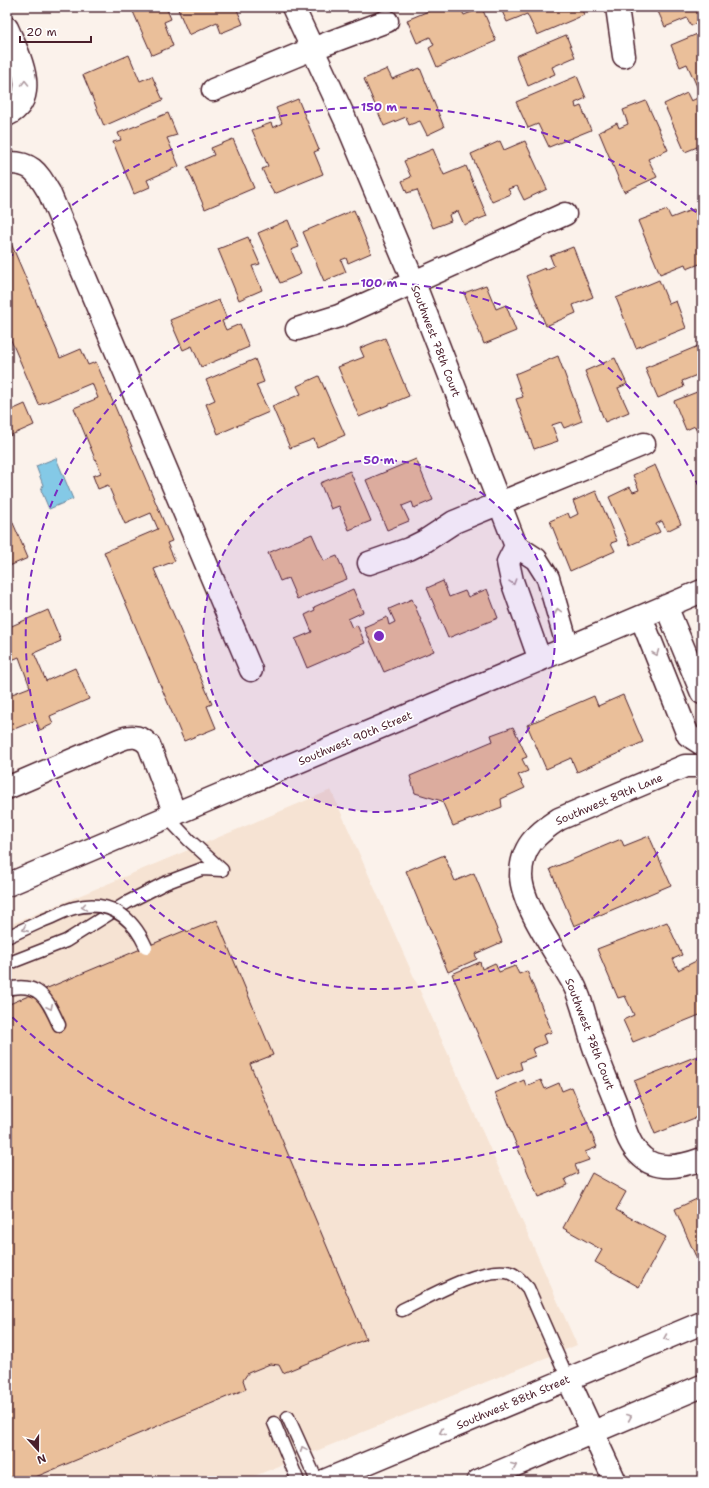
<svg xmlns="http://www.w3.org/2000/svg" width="709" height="1488" font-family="'Shantell Sans',sans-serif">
<rect width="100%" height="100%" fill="#fbf2eb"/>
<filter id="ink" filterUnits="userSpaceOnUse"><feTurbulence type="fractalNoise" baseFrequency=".025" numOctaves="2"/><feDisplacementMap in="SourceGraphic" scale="8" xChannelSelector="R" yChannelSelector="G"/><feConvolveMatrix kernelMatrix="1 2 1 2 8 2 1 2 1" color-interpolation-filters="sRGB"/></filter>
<g filter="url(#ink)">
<!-- built -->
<path fill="#f6e3d3" d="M 331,790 L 577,1345 L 242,1481 L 7,1481 L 7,926 Z
M 561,1475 L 576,1476 L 582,1481 L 546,1481 Z"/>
<!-- water -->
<path fill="#84c9e6" stroke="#6d859b" d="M 56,458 L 73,499 L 49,509 L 41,490 L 43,485 L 36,466 Z"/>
<!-- building -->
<path fill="#eabf9a" stroke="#4a1f2b" d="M 131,7 L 166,7 L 171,19 L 164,22 L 173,46 L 152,55 Z
M 177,7 L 236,7 L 243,24 L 221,33 L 217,22 L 189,35 Z
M 438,7 L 460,7 L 464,15 L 482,8 L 496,41 L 437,67 L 429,48 L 434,45 L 430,37 L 417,43 L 407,20 Z
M 500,7 L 581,7 L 584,15 L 537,35 L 527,14 L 507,22 Z
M 656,7 L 702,7 L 702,21 L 691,26 L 687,18 L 665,27 Z
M 702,32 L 702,90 L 699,91 L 687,64 L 680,67 L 671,45 Z
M 566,35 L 575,57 L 552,67 L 555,74 L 528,86 L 516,56 Z
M 129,55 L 140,81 L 152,76 L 163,100 L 104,126 L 83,75 Z
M 420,68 L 444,127 L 427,135 L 420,121 L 409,125 L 406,117 L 384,126 L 364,79 L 387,69 L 392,79 Z
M 577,76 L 586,98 L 575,103 L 576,108 L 581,106 L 591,130 L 549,147 L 538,124 L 528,128 L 516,102 Z
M 687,93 L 691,101 L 702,96 L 702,145 L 685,152 L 664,104 Z
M 298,99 L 319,150 L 314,152 L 323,174 L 274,194 L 262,169 L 268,166 L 252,130 L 271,123 L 273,128 L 282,123 L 276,108 Z
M 646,101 L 668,150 L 648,159 L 657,177 L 624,192 L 599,132 L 617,123 L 619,128 L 628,124 L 623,110 Z
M 168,113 L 177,135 L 167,138 L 179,166 L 147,180 L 150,187 L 134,194 L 113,142 L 121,140 L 118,133 Z
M 233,139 L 254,188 L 205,209 L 187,167 L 214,155 L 211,148 Z
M 500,141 L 504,150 L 525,141 L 547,189 L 524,200 L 517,186 L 508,189 L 511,194 L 492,202 L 471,154 Z
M 433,149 L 444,175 L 466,166 L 487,216 L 464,225 L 458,211 L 449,215 L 451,221 L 433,228 L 417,190 L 407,193 L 402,181 L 411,177 L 404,161 Z
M 694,209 L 702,230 L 702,263 L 687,269 L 685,264 L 660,274 L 638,221 L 667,210 L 671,218 Z
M 354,210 L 371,253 L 348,263 L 346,258 L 341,260 L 346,272 L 324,281 L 303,232 Z
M 288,220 L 299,247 L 291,250 L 301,274 L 280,283 L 258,233 Z
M 7,234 L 60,358 L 81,349 L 88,365 L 96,362 L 172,541 L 167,543 L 175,561 L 154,569 L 212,704 L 207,706 L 216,728 L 184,741 L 104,552 L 158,529 L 151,513 L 125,524 L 108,485 L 98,489 L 93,476 L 101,473 L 74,408 L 98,398 L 92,383 L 39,405 L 7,331 Z
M 248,237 L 260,264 L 252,266 L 262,290 L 239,300 L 218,249 Z
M 573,247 L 593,297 L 573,305 L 576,313 L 546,326 L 526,276 L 545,268 L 545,270 L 554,266 L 550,256 Z
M 659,280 L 669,304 L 676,301 L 686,328 L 636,348 L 616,298 Z
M 486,285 L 496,309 L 506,305 L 516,331 L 484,344 L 464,293 Z
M 219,300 L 227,319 L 222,321 L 226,330 L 240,324 L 249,347 L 201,367 L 192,346 L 183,350 L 170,320 Z
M 385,338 L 409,396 L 359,417 L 338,367 L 364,357 L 360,348 Z
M 698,346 L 702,356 L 702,373 L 682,381 L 684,387 L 658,398 L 645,368 Z
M 558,356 L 582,421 L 564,428 L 561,422 L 552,425 L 558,441 L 534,449 L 516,399 L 523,397 L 515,374 Z
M 615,358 L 627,384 L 618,388 L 629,412 L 605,422 L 585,371 Z
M 255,359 L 264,382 L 256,385 L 269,412 L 218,434 L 206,404 L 215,400 L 206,380 Z
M 319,376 L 345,435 L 317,447 L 314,439 L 290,448 L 272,406 L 301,394 L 297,386 Z
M 702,390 L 702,444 L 695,426 L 686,430 L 674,401 Z
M 25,404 L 34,425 L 7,437 L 7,412 Z
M 416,459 L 433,500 L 414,508 L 412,502 L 402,506 L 409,521 L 387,530 L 366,480 Z
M 655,465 L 681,524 L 667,531 L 662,521 L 656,524 L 660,532 L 630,545 L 609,497 L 630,487 L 633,492 L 639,490 L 633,475 Z
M 350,471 L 371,521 L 349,530 L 339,506 L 331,509 L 320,483 Z
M 7,484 L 11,493 L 7,495 Z
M 596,491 L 617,541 L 611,543 L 615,551 L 570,571 L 550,521 L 568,513 L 570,518 L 578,514 L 573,501 Z
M 7,509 L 28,558 L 7,567 Z
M 312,534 L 324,561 L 337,556 L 347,579 L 297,599 L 288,578 L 280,581 L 268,553 Z
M 443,581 L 449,597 L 465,591 L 468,597 L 487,589 L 498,618 L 448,638 L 427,588 Z
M 353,589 L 363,612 L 348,619 L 352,628 L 357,625 L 365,643 L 307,668 L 295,639 L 312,632 L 305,615 L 315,610 L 314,607 Z
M 412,599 L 434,651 L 384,672 L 364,627 L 387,617 L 389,625 L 395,622 L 389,609 Z
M 48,610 L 61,641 L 34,653 L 46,681 L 75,668 L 89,699 L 50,716 L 53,724 L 40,730 L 36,720 L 7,732 L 7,696 L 30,687 L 19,657 L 7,662 L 7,628 Z
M 623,695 L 643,742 L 577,772 L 571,758 L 546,769 L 527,725 L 594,696 L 598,706 Z
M 513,727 L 527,757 L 522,759 L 528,771 L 518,775 L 525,788 L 501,799 L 502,807 L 453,826 L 442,801 L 415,793 L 410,776 L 493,741 L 491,735 Z
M 649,836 L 671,885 L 574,926 L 550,869 L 621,839 L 624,846 Z
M 444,855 L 455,881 L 474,873 L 502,942 L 475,954 L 477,959 L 448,972 L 406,871 Z
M 217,920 L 273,1055 L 250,1064 L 366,1339 L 283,1373 L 279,1365 L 270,1364 L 248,1373 L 243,1380 L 246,1389 L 26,1481 L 7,1481 L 7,1005 L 186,930 L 187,932 Z
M 667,922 L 682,955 L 673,959 L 678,970 L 698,960 L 702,961 L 702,1014 L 633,1042 L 623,1020 L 634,1015 L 625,996 L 618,998 L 597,949 Z
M 480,962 L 482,969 L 495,963 L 499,972 L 515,966 L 519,974 L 527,971 L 552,1032 L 543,1035 L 546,1043 L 532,1049 L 535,1056 L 520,1062 L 522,1069 L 497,1079 L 452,974 Z
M 702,1054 L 702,1115 L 655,1134 L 634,1081 Z
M 524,1080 L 526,1086 L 541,1080 L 545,1089 L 559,1083 L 562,1091 L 572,1087 L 597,1147 L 585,1152 L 589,1160 L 575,1165 L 578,1173 L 565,1179 L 568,1185 L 538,1197 L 495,1093 Z
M 592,1173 L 626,1192 L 616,1210 L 666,1237 L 639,1287 L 595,1262 L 602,1250 L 563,1228 Z
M 699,1198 L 702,1204 L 702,1265 L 700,1266 L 675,1209 Z"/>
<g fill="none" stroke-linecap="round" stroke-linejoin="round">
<!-- lane casing -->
<g stroke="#4a1f2b" stroke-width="15">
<path id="lane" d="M 167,817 L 189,840 L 222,870
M 7,937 L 42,921
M 7,964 L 66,941 L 128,902 L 165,883 L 202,869 L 222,870
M 7,989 C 40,981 47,999 59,1025
M 402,1310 C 427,1298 478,1268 506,1272 C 516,1273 522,1282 528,1288 L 568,1379
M 288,1417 L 317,1481
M 274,1423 L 298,1481"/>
</g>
<!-- street casing -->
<g stroke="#4a1f2b" stroke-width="25">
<path id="street" d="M 293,7 L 345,119 L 414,283 L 516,546 L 536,559 L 548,578 L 568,648
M 617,7 L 624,56
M 7,28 C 18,54 42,97 7,115
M 213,90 L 312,49 L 387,21
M 7,163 C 32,162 37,172 49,192 L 251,670
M 297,329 L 339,316 L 565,214
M 516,546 L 508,562 L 509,567 L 512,581 L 540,660
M 369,563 L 409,549 L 425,541 L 454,522 L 644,444
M 666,606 L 702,693
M 641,617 L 688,735 L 702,744
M 702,766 L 685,766 L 559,819 C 536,834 521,847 521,876 C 522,906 557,954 572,981 C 583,1001 586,1023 593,1044 C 600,1066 610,1087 618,1109 C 624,1126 628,1145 642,1157 C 658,1172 683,1166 702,1159
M 7,788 L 119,740 C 131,735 140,735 149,745 L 175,814
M 7,885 L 702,591"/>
</g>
<!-- secondary casing -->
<g stroke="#4a1f2b" stroke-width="25">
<path id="secondary" d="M 568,1379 L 615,1481"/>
</g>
<!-- primary casing -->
<g stroke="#4a1f2b" stroke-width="25">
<path id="primary" d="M 324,1481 L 702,1323
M 478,1481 L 702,1386"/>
</g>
<!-- lane -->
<use href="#lane" stroke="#fff" stroke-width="12"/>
<!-- street -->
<use href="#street" stroke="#fff" stroke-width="22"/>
<!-- secondary -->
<use href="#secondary" stroke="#fff" stroke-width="22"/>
<!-- primary -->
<use href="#primary" stroke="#fff" stroke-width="22"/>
<!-- lane-bridge casing -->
<g stroke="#4a1f2b" stroke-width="15" stroke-linecap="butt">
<path id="lane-bridge" d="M 42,921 C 53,917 63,911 74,908 C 109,899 132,916 146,947"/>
</g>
<!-- lane-bridge -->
<use href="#lane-bridge" stroke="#fff" stroke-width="12"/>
</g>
<!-- one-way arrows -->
<defs><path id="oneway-chevron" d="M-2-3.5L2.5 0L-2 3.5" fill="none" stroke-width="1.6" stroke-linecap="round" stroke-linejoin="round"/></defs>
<g stroke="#ae9aa0">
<use href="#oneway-chevron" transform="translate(25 83) rotate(-91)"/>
<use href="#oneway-chevron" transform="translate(513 582) rotate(73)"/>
<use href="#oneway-chevron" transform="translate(558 611) rotate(-105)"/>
<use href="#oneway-chevron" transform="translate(656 653) rotate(68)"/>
<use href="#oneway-chevron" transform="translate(84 907) rotate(171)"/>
<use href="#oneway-chevron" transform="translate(25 929) rotate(156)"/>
<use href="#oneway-chevron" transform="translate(50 1007) rotate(64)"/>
<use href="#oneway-chevron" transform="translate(666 1338) rotate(157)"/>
<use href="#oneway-chevron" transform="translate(629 1417) rotate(-23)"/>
<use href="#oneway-chevron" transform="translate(442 1432) rotate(157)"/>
<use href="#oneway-chevron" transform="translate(303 1449) rotate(-114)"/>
<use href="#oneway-chevron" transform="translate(514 1466) rotate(-23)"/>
</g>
</g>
<!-- distance rings -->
<circle cx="379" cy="636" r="176" fill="#7b2cbf" fill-opacity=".12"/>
<g fill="none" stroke="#7b2cbf" stroke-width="2" stroke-dasharray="7 5">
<circle cx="379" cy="636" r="176"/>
<path d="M701 780A353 353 0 1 1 701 492"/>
<path d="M701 1056A529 529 0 0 1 8 1013M8 259A529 529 0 0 1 701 216"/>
</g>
<g text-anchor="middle" stroke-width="3.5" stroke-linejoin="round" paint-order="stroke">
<!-- street labels -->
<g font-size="11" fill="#4a1f2b" stroke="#fff">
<text transform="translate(436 341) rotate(69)" y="4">Southwest 78th Court</text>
<text transform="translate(355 738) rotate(-23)" y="4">Southwest 90th Street</text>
<text transform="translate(609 799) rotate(-23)" y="4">Southwest 89th Lane</text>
<text transform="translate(590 1034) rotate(69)" y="4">Southwest 78th Court</text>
<text transform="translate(513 1402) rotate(-23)" y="4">Southwest 88th Street</text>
</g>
</g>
<circle cx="379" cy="636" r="6" fill="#7b2cbf" stroke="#fff" stroke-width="2"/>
<g font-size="12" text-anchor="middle" font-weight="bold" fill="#7b2cbf" stroke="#fff" stroke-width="3.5" stroke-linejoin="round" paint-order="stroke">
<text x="379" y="111">150 m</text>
<text x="379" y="287">100 m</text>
<text x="379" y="464">50 m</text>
</g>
<!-- margin -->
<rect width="709" height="1488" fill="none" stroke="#fff" stroke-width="24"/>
<rect x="12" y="12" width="685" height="1464" fill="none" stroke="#4a1f2b" stroke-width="1.5" filter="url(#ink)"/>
<!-- north arrow -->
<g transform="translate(38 1450) rotate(159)" stroke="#ffffff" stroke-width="3" paint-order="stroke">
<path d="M0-3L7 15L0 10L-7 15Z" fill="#4a1f2b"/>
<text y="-6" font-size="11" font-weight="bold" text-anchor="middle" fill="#4a1f2b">N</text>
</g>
<!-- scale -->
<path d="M20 36v6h71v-6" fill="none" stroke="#4a1f2b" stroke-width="2"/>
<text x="26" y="36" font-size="12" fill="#4a1f2b" stroke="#ffffff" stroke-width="3" paint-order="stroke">20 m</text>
</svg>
